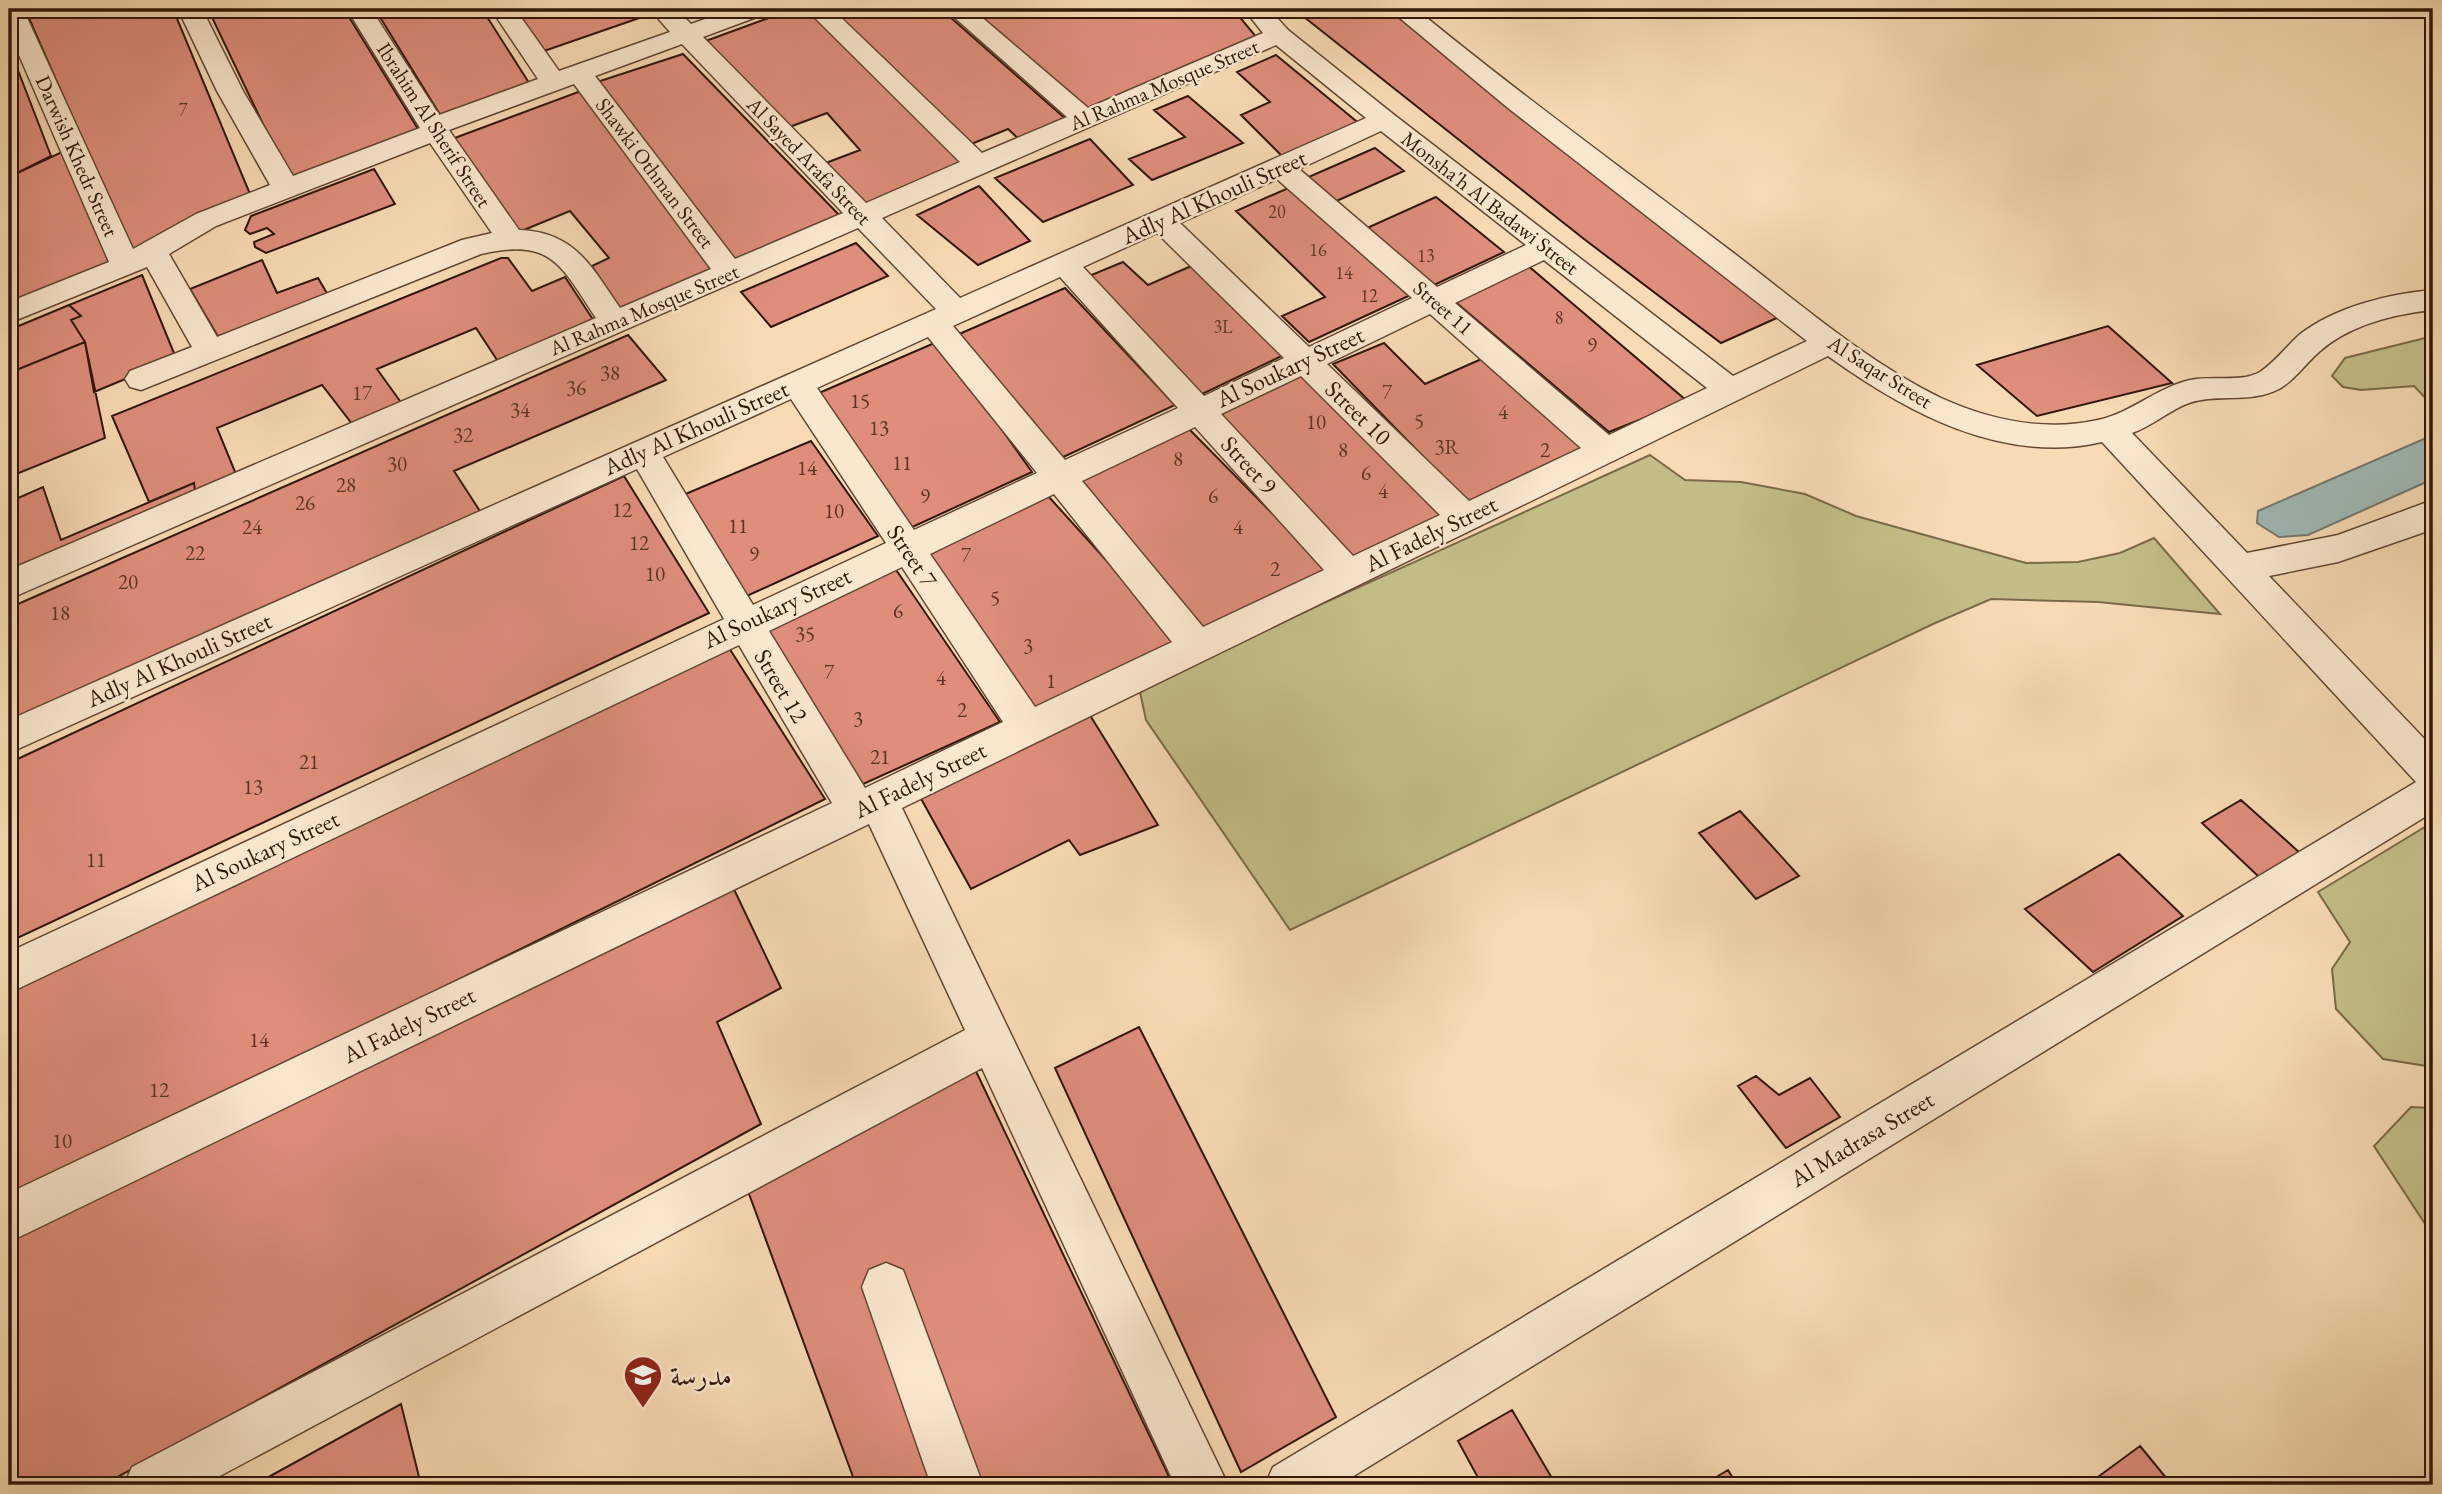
<svg xmlns="http://www.w3.org/2000/svg" width="2442" height="1494" font-family="'EB Garamond',Amiri,serif">
<rect width="100%" height="100%" fill="#f8dbb4"/>
<filter id="stains"><feTurbulence type="fractalNoise" baseFrequency=".00286" numOctaves="4"/><feColorMatrix values="0 0 0 0 .2 0 0 0 0 .09 0 0 0 0 .02 0 0 0 .5 -.17"/></filter>
<radialGradient id="worn" r=".72"><stop offset=".6" stop-color="#630" stop-opacity="0"/><stop offset="1" stop-color="#630" stop-opacity=".3"/></radialGradient>
<!-- green -->
<path fill="#c3be89" stroke="#7a6a48" stroke-width="2" d="M 2433,336 L 2433,406 L 2414,386 L 2361,390 L 2343,387 L 2332,376 L 2345,358 Z
M 1650,455 L 1685,480 L 1741,482 L 1805,494 L 1856,516 L 2026,563 L 2078,562 L 2120,553 L 2154,538 L 2220,614 L 2098,602 L 1991,599 L 1933,624 L 1290,930 L 1146,720 L 1139,687 Z
M 2433,822 L 2433,1067 L 2383,1059 L 2336,1009 L 2332,969 L 2350,942 L 2318,892 Z
M 2411,1107 L 2433,1108 L 2433,1236 L 2374,1146 Z"/>
<!-- water -->
<path fill="#9fb9b4" stroke="#73786f" stroke-width="2" d="M 2433,435 L 2433,479 L 2308,535 L 2279,537 L 2257,523 L 2258,511 Z"/>
<!-- building -->
<path fill="#df8e7c" stroke="#311608" stroke-width="2" d="M 25,9 L 173,9 L 250,194 L 131,252 Z
M 208,9 L 344,9 L 418,129 L 291,183 Z
M 375,9 L 482,9 L 531,86 L 442,118 Z
M 515,9 L 638,9 L 645,16 L 544,51 Z
M 793,9 L 809,9 L 966,166 L 863,210 L 818,166 L 860,150 L 827,113 L 784,129 L 703,42 Z
M 827,9 L 941,9 L 1068,121 L 1022,142 L 1008,129 L 964,147 Z
M 962,9 L 1233,9 L 1258,39 L 1086,112 Z
M 1294,9 L 1392,9 L 1489,91 L 1779,317 L 1721,343 L 1584,239 Z
M 9,47 L 51,156 L 9,177 Z
M 683,54 L 843,219 L 731,265 L 597,82 Z
M 1276,55 L 1361,125 L 1285,159 L 1241,115 L 1270,102 L 1237,72 Z
M 581,91 L 717,272 L 622,313 L 592,266 L 609,258 L 570,211 L 519,232 L 452,139 Z
M 1188,96 L 1243,143 L 1152,180 L 1129,159 L 1185,137 L 1154,110 Z
M 1090,139 L 1133,185 L 1043,222 L 995,178 Z
M 1375,148 L 1404,171 L 1332,203 L 1304,179 Z
M 64,151 L 118,266 L 9,309 L 9,177 Z
M 374,169 L 395,204 L 266,253 L 255,247 L 254,242 L 274,234 L 267,228 L 250,234 L 245,230 L 251,216 Z
M 979,186 L 1030,241 L 978,265 L 917,215 Z
M 1293,186 L 1415,293 L 1309,342 L 1282,316 L 1325,297 L 1236,211 Z
M 1436,197 L 1504,252 L 1434,285 L 1367,228 Z
M 856,243 L 888,276 L 771,327 L 741,292 Z
M 501,258 L 508,258 L 532,291 L 565,277 L 596,324 L 501,366 L 476,328 L 377,369 L 405,408 L 356,429 L 322,385 L 217,428 L 238,479 L 196,499 L 194,483 L 149,502 L 112,416 Z
M 262,260 L 277,293 L 318,278 L 328,295 L 220,340 L 190,289 Z
M 1123,262 L 1148,285 L 1198,263 L 1292,351 L 1200,395 L 1084,278 Z
M 1526,264 L 1687,401 L 1609,432 L 1452,299 Z
M 142,275 L 176,358 L 94,392 L 85,342 L 71,320 L 81,316 L 69,305 Z
M 1065,288 L 1175,405 L 1059,459 L 957,335 Z
M 69,305 L 81,316 L 71,320 L 85,342 L 9,373 L 9,330 Z
M 2108,326 L 2172,383 L 2037,416 L 1977,365 Z
M 628,335 L 666,380 L 454,471 L 487,522 L 9,735 L 9,608 Z
M 939,341 L 1032,472 L 908,529 L 812,396 Z
M 85,342 L 105,438 L 9,477 L 9,373 Z
M 1384,343 L 1425,384 L 1486,357 L 1590,454 L 1475,510 L 1333,364 Z
M 1309,372 L 1452,522 L 1358,563 L 1221,414 Z
M 1188,428 L 1334,576 L 1205,634 L 1080,478 Z
M 811,441 L 878,536 L 738,600 L 676,498 Z
M 624,476 L 709,613 L 9,942 L 9,763 Z
M 194,483 L 196,499 L 9,580 L 9,563 L 18,559 L 9,524 L 9,502 L 43,487 L 61,540 Z
M 1039,486 L 1182,644 L 1031,710 L 914,548 Z
M 890,561 L 1000,722 L 861,785 L 758,624 Z
M 724,640 L 825,799 L 9,1201 L 9,976 Z
M 1088,712 L 1158,825 L 1080,855 L 1069,840 L 971,889 L 914,786 Z
M 2241,800 L 2299,852 L 2259,877 L 2202,823 Z
M 1740,811 L 1799,876 L 1756,899 L 1699,833 Z
M 2119,854 L 2183,916 L 2093,972 L 2025,909 Z
M 731,883 L 781,988 L 717,1022 L 761,1124 L 103,1485 L 9,1485 L 9,1238 Z
M 1139,1027 L 1336,1417 L 1241,1472 L 1055,1068 Z
M 973,1065 L 1173,1485 L 979,1485 L 896,1269 L 866,1281 L 939,1485 L 856,1485 L 745,1183 Z
M 1756,1076 L 1779,1095 L 1810,1078 L 1840,1117 L 1786,1148 L 1738,1086 Z
M 401,1404 L 421,1485 L 254,1485 Z
M 1512,1410 L 1556,1485 L 1482,1485 L 1458,1441 Z
M 2140,1446 L 2172,1485 L 2087,1485 Z
M 1728,1470 L 1737,1485 L 1703,1485 Z"/>
<g fill="none" stroke-linecap="round" stroke-linejoin="round">
<!-- street casing -->
<g stroke="#634733" stroke-width="3">
<path id="street" d="M 9,9 L 23,9 L 133,249 L 196,214 L 270,185 L 217,91 L 178,9 L 202,9 L 243,91 L 293,176 L 420,128 L 347,9 L 371,9 L 439,115 L 538,79 L 491,9 L 515,9 L 559,71 L 670,32 L 650,9 L 676,9 L 691,24 L 733,9 L 768,9 L 765,14 L 703,37 L 866,203 L 960,162 L 806,9 L 832,9 L 982,153 L 1067,117 L 945,9 L 972,9 L 1088,108 L 1263,33 L 1244,9 L 1269,9 L 1288,30 L 1393,114 L 1733,376 L 1807,341 L 1508,108 L 1389,9 L 1416,9 C 1517,92 1623,169 1727,248 C 1796,300 1863,360 1941,398 C 1990,420 2045,432 2098,420 C 2131,413 2156,388 2190,380 C 2212,375 2240,383 2260,372 C 2275,362 2286,347 2299,335 C 2335,307 2388,294 2433,290 L 2433,310 C 2394,314 2349,325 2319,352 C 2305,364 2295,380 2279,389 C 2250,404 2218,393 2189,403 C 2169,410 2153,426 2132,433 L 2247,553 L 2338,535 L 2433,500 L 2433,528 L 2422,533 L 2338,562 L 2269,576 L 2433,748 L 2433,812 L 1339,1485 L 1265,1485 L 1273,1467 L 2416,782 L 2102,442 C 2002,465 1906,412 1828,356 L 902,808 L 1228,1485 L 1175,1485 L 982,1068 L 203,1485 L 124,1485 L 132,1467 L 965,1030 L 869,824 L 9,1242 L 9,1193 L 832,803 L 739,645 L 9,993 L 9,952 L 724,619 L 637,469 L 9,753 L 9,720 L 936,309 L 858,228 L 9,599 L 9,570 L 596,318 C 560,264 552,238 481,254 L 141,390 L 130,387 L 125,379 L 130,371 L 192,347 L 147,267 L 9,323 L 9,302 L 109,262 L 9,32 ZM 682,44 L 843,213 L 735,259 L 595,76 ZM 1276,45 L 1366,118 L 960,298 L 882,218 ZM 574,84 L 711,269 L 620,308 C 591,266 575,232 519,230 L 449,130 ZM 1381,131 L 1526,245 L 1437,287 L 1299,169 ZM 430,143 L 492,233 L 462,240 L 217,337 L 169,254 L 216,226 ZM 1277,179 L 1412,298 L 1309,347 L 1180,223 ZM 1157,233 L 1284,358 L 1204,396 L 1083,267 ZM 1544,260 L 1707,388 L 1609,435 L 1455,303 ZM 1060,277 L 1178,408 L 1065,460 L 953,326 ZM 1430,314 L 1581,448 L 1469,501 L 1327,364 ZM 928,337 L 1037,473 L 914,530 L 817,388 ZM 1301,376 L 1440,515 L 1353,556 L 1221,414 ZM 791,399 L 886,543 L 753,605 L 663,457 ZM 1195,427 L 1324,570 L 1203,627 L 1082,481 ZM 1054,494 L 1172,642 L 1035,707 L 930,554 ZM 902,567 L 1003,722 L 865,788 L 769,631 Z
M 886,1263 L 903,1270 L 983,1485 L 931,1485 L 862,1287 L 869,1270 Z"/>
</g>
<!-- street -->
<use href="#street" fill="#fae8ce" fill-rule="evenodd"/>
</g>
<!-- icons -->
<defs>
<g id="school-pin" transform="scale(2.0125)"><path d="M0 17L-7.5 6A9.5 9.5 0 1 1 7.5 6Z" fill="#8f2418" stroke="#fae8ce"/><path d="M0-5L7-2L0 1L-7-2ZM-4 1L0 2.5L4 1V4Q0 6-4 4Z" fill="#fff"/></g>
</defs>
<g fill-rule="evenodd">
<use href="#school-pin" x="643" y="1375"/>
</g>
<g text-anchor="middle" stroke-width="5" stroke-linejoin="round" paint-order="stroke">
<!-- far-number labels -->
<g font-size="18" fill="#5c3425">
<text x="183" y="116">7</text>
<text x="1277" y="218">20</text>
<text x="1318" y="256">16</text>
<text x="1426" y="262">13</text>
<text x="1344" y="279">14</text>
<text x="1369" y="302">12</text>
<text x="1559" y="324">8</text>
<text x="1223" y="333">3L</text>
</g>
<!-- far-street labels -->
<g font-size="21" fill="#311608" stroke="#fae8ce">
<text transform="translate(1164 85) rotate(-23)" y="7">Al Rahma Mosque Street</text>
<text transform="translate(434 125) rotate(57)" y="7">Ibrahim Al Sherif Street</text>
<text transform="translate(77 156) rotate(66)" y="7">Darwish Khedr Street</text>
<text transform="translate(809 161) rotate(46)" y="7">Al Sayed Arafa Street</text>
<text transform="translate(655 173) rotate(53)" y="7">Shawki Othman Street</text>
<text transform="translate(1490 203) rotate(38)" y="7">Monsha'h Al Badawi Street</text>
<text transform="translate(1443 308) rotate(41)" y="7">Street 11</text>
<text transform="translate(644 310) rotate(-23)" y="7">Al Rahma Mosque Street</text>
<text transform="translate(1880 372) rotate(32)" y="7">Al Saqar Street</text>
</g>
<!-- number labels -->
<g font-size="21" fill="#5c3425">
<text x="1592" y="352">9</text>
<text x="610" y="380">38</text>
<text x="576" y="395">36</text>
<text x="1387" y="399">7</text>
<text x="362" y="400">17</text>
<text x="860" y="408">15</text>
<text x="520" y="417">34</text>
<text x="1503" y="419">4</text>
<text x="1419" y="428">5</text>
<text x="1316" y="429">10</text>
<text x="879" y="435">13</text>
<text x="463" y="442">32</text>
<text x="1447" y="454">3R</text>
<text x="1343" y="457">8</text>
<text x="1545" y="457">2</text>
<text x="1178" y="466">8</text>
<text x="902" y="470">11</text>
<text x="397" y="471">30</text>
<text x="807" y="475">14</text>
<text x="1366" y="480">6</text>
<text x="346" y="492">28</text>
<text x="1383" y="498">4</text>
<text x="925" y="503">9</text>
<text x="1213" y="503">6</text>
<text x="305" y="510">26</text>
<text x="622" y="517">12</text>
<text x="834" y="518">10</text>
<text x="738" y="533">11</text>
<text x="252" y="534">24</text>
<text x="1238" y="534">4</text>
<text x="639" y="550">12</text>
<text x="195" y="560">22</text>
<text x="754" y="561">9</text>
<text x="966" y="562">7</text>
<text x="1275" y="576">2</text>
<text x="655" y="581">10</text>
<text x="128" y="589">20</text>
<text x="995" y="605">5</text>
<text x="898" y="618">6</text>
<text x="60" y="620">18</text>
<text x="805" y="641">35</text>
<text x="1028" y="653">3</text>
<text x="829" y="679">7</text>
<text x="941" y="685">4</text>
<text x="1051" y="688">1</text>
<text x="962" y="717">2</text>
<text x="858" y="726">3</text>
<text x="880" y="764">21</text>
<text x="309" y="769">21</text>
<text x="253" y="794">13</text>
<text x="96" y="867">11</text>
<text x="259" y="1047">14</text>
<text x="159" y="1097">12</text>
<text x="62" y="1148">10</text>
</g>
<!-- street labels -->
<g font-size="24" fill="#311608" stroke="#fae8ce">
<text transform="translate(1214 197) rotate(-24)" y="8">Adly Al Khouli Street</text>
<text transform="translate(1290 367) rotate(-25)" y="8">Al Soukary Street</text>
<text transform="translate(1358 413) rotate(44)" y="8">Street 10</text>
<text transform="translate(696 428) rotate(-24)" y="8">Adly Al Khouli Street</text>
<text transform="translate(1249 465) rotate(47)" y="8">Street 9</text>
<text transform="translate(1431 534) rotate(-26)" y="8">Al Fadely Street</text>
<text transform="translate(912 556) rotate(56)" y="8">Street 7</text>
<text transform="translate(777 608) rotate(-25)" y="8">Al Soukary Street</text>
<text transform="translate(179 660) rotate(-24)" y="8">Adly Al Khouli Street</text>
<text transform="translate(781 686) rotate(59)" y="8">Street 12</text>
<text transform="translate(920 780) rotate(-26)" y="8">Al Fadely Street</text>
<text transform="translate(265 851) rotate(-25)" y="8">Al Soukary Street</text>
<text transform="translate(409 1025) rotate(-26)" y="8">Al Fadely Street</text>
<text transform="translate(1862 1139) rotate(-31)" y="8">Al Madrasa Street</text>
</g>
<!-- near-poi labels -->
<g font-size="28" fill="#311608" stroke="#fae8ce" text-anchor="start">
<text x="670" y="1385">مدرسة</text>
</g>
</g>
<!-- margin -->
<rect width="2442" height="1494" fill="none" stroke="#f8dbb4" stroke-width="35"/>
<rect x="10" y="10" width="2421" height="1473" fill="none" stroke="#311608" stroke-width="3.5"/>
<rect x="18" y="18" width="2407" height="1459" fill="none" stroke="#311608" stroke-width="2"/>
<rect width="100%" height="100%" filter="url(#stains)"/>
<rect width="100%" height="100%" fill="url(#worn)"/>
</svg>
